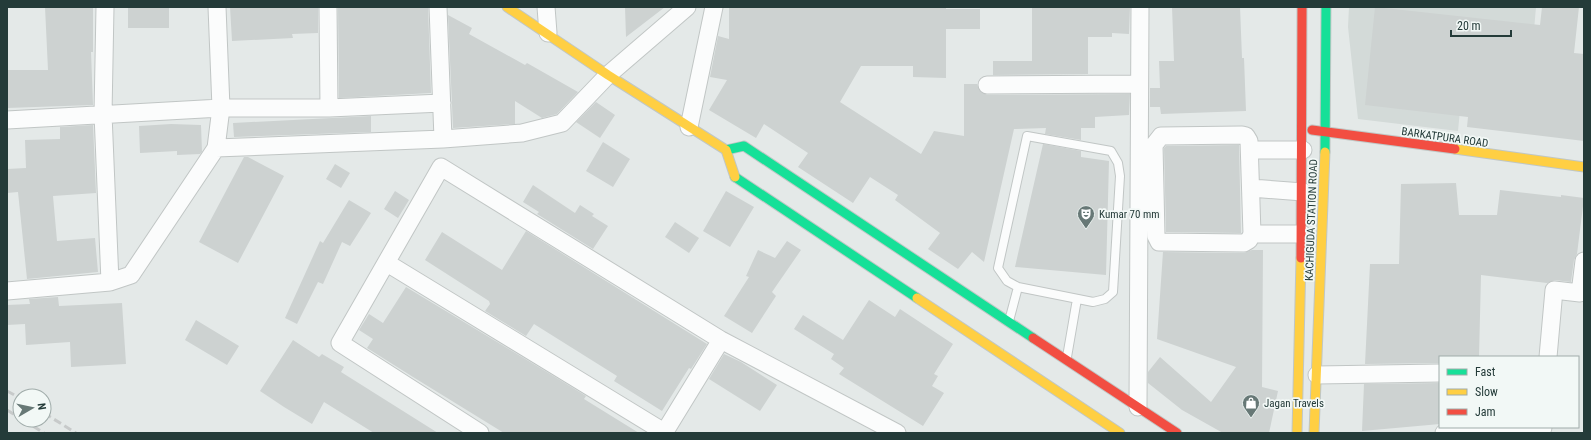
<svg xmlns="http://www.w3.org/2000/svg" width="1591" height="440" font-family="'Roboto Condensed',sans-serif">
<rect width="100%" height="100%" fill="#e4e9e8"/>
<!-- built -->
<path fill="#d3dad8" d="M 1349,7 L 1536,7 L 1529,87 L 1463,79 L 1458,131 L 1358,119 L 1348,27 Z"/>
<!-- building -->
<path fill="#cdd2d1" d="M 45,7 L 93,7 L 93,52 L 91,52 L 93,105 L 7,108 L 7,70 L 48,70 Z
M 128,7 L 169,7 L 169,28 L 128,28 Z
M 230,7 L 318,7 L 318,33 L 292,34 L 293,38 L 232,41 Z
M 338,7 L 428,7 L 431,93 L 339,98 Z
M 625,7 L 665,7 L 626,37 Z
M 729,7 L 946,7 L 946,9 L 980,9 L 980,29 L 946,29 L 946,78 L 913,77 L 913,66 L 861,66 L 840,102 L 921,154 L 934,131 L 964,136 L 964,84 L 977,84 L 979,90 L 987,95 L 1130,94 L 1129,115 L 1095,117 L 1095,128 L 1081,128 L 1081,140 L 1045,134 L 1046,128 L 1014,129 L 984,262 L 972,252 L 958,269 L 928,249 L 940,233 L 895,200 L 898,195 L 870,177 L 853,203 L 798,167 L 808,153 L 764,124 L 756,138 L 709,110 L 727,80 L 710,77 L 718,36 L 729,39 Z
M 1032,7 L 1130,7 L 1129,34 L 1112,33 L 1112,37 L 1088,37 L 1088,74 L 993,75 L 993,61 L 1032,61 Z
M 1172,7 L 1240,7 L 1242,58 L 1244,58 L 1246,111 L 1161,114 L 1160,107 L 1150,107 L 1150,88 L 1160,88 L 1159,61 L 1174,61 Z
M 1375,7 L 1540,25 L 1542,7 L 1579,7 L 1574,53 L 1584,54 L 1584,141 L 1467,127 L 1468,117 L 1365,105 Z
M 448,15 L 472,28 L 469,34 L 525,65 L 527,63 L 578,92 L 557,114 L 542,118 L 515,101 L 515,124 L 453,128 Z
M 596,102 L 615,115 L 600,138 L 576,122 Z
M 371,116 L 371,132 L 234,137 L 233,123 Z
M 171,124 L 201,125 L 202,152 L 200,154 L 177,155 L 177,151 L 140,153 L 139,126 Z
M 93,125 L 96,193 L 53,196 L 57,241 L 95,238 L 98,272 L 27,279 L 18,192 L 7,193 L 7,169 L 26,168 L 25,140 L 60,139 L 60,127 Z
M 603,142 L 630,159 L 613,187 L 586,171 Z
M 1043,144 L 1081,151 L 1081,157 L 1109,161 L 1106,275 L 1015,267 Z
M 1239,145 L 1241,233 L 1166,232 L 1164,148 L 1166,146 Z
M 244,157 L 248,157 L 284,176 L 238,263 L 199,242 Z
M 335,164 L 350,173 L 341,188 L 326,179 Z
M 1456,183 L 1459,215 L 1497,215 L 1500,190 L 1561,197 L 1561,195 L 1584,198 L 1577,254 L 1574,260 L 1571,282 L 1555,280 L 1547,283 L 1481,275 L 1479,357 L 1440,357 L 1440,363 L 1365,364 L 1370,264 L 1399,264 L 1401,184 Z
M 533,185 L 575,213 L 580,205 L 594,214 L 592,216 L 608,226 L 593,249 L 537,214 L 539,212 L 523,202 Z
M 395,191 L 409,200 L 398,218 L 384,209 Z
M 726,191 L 754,207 L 730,247 L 703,231 Z
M 349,200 L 371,213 L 350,246 L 342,242 L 323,284 L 318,282 L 297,324 L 285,318 L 320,241 L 323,243 Z
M 675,222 L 699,238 L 689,253 L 665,237 Z
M 526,231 L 707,344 L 691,369 L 689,368 L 662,411 L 614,381 L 617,376 L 534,324 L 526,336 L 485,311 L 490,304 L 489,301 L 425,260 L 442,232 L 502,270 Z
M 787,241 L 801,250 L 772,292 L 776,296 L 752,333 L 724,316 L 749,277 L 746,276 L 758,250 L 775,258 Z
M 1252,250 L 1263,250 L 1262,387 L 1278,391 L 1269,433 L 1223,433 L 1182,410 L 1148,383 L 1148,372 L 1160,357 L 1211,402 L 1236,367 L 1157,339 L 1163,252 L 1244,253 Z
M 406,287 L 560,380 L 586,396 L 584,399 L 639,433 L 504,433 L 413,377 L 367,348 L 373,339 L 359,330 L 369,314 L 383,323 Z
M 58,297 L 59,306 L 122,303 L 126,364 L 71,367 L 70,342 L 26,345 L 25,324 L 7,325 L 7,305 L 30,304 L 29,299 Z
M 869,300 L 895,317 L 900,309 L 953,344 L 934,374 L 938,376 L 932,386 L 944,393 L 923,426 L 839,374 L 844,368 L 831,359 L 834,354 L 794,329 L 803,315 L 843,340 Z
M 196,320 L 239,346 L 227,365 L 185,340 Z
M 293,340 L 319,357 L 322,354 L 344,367 L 341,372 L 438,433 L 374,433 L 324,402 L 312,424 L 284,407 L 260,391 Z
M 724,354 L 741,362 L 777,385 L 760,411 L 709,379 Z
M 1440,383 L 1440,424 L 1362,431 L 1364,384 Z"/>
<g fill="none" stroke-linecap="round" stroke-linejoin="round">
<!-- lane casing -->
<g stroke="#c1c6c5" stroke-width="10">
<path id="lane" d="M 1027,136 L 1111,151 L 1118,163 L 1120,176 L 1113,292 L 1105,299 L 1093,302 L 1018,287 L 1007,281 L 998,268 Z
M 1009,321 L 1018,287
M 1067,357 L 1077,299"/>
</g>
<!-- street casing -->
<g stroke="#c1c6c5" stroke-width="19">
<path id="street" d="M 105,7 L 103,114 L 110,282
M 328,7 L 329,108
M 438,7 L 443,139
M 546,7 L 548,33
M 987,85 L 1139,84
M 7,120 L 221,108 L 329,108 L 442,103
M 689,127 L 714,7
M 1242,135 L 1246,136 L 1249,141 L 1252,234 L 1249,240 L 1244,243 L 1159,242 L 1156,236 L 1154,145 L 1161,136 Z
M 216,148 L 221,108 L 217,7
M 1250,150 L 1303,150
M 1251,188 L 1303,192
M 1252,234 L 1302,234
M 387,263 L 664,432
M 7,291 L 110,282 L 131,275 L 216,148 L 443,139 L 522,133 L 562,123 L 608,75 L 687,7
M 1548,357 L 1554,290 L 1580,293 L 1584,261
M 1317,375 L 1440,373
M 1138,407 L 1140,7
M 480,433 L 340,343 L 441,167 L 721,340 L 897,433
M 664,433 L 721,340
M 1444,433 L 1543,428"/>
</g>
<!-- fast casing -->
<g stroke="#c0c7c5" stroke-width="11">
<path id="fast" d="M 726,150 L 744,146 L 1033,338
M 1325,152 L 1326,7
M 735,177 L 917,298"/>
</g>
<!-- slow casing -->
<g stroke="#c0c7c5" stroke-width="11">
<path id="slow" d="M 507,7 L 608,75 L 726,150 L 735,177
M 1455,149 L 1584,167
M 917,298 L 1120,433
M 1297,433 L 1301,258
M 1314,433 L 1325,152"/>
</g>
<!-- jam casing -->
<g stroke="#c0c7c5" stroke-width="11">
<path id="jam" d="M 1312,130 L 1455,149
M 1301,258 L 1302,7
M 1033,338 L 1177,433"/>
</g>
<!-- lane -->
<use href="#lane" stroke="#fbfcfc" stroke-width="8"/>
<!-- street -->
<use href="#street" stroke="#fbfcfc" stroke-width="17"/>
<!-- fast -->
<use href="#fast" stroke="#16e098" stroke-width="9"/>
<!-- slow -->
<use href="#slow" stroke="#ffcf43" stroke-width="9"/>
<!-- jam -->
<use href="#jam" stroke="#f24e42" stroke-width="9"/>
<!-- rail -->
<path stroke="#c7caca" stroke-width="3" stroke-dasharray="8 4" stroke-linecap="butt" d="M 7,391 L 20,398
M 7,410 L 20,418
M 44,413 L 76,433
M 23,420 L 44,433"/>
</g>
<!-- icons -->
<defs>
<g id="theatre-pin" transform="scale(0.9)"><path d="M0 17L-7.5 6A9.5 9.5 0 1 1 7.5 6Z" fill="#677876" stroke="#f2f8f6"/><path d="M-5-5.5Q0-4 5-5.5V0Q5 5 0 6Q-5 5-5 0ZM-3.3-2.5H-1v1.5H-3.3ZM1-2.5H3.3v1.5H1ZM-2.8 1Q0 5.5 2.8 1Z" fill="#fff"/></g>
<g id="shop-pin" transform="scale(0.9)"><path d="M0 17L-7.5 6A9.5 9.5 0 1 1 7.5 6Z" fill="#677876" stroke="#f2f8f6"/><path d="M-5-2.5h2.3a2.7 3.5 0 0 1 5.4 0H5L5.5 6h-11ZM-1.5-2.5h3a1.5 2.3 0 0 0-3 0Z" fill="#fff"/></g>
</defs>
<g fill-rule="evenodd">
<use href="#theatre-pin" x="1086" y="214"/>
<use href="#shop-pin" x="1251" y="403"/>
</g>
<g text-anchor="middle" stroke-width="3.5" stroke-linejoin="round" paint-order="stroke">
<!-- street labels -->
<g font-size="11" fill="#243b39" stroke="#f2f8f6">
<text transform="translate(1445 137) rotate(8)" y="4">BARKATPURA ROAD</text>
<text transform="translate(1311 220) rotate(-88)" y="4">KACHIGUDA STATION ROAD</text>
</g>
<!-- poi labels -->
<g font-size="11" fill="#243b39" stroke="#f2f8f6" text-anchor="start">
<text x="1099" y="218">Kumar 70 mm</text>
<text x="1264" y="407">Jagan Travels</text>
</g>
</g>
<!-- border -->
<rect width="1591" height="440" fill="none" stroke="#243b39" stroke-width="16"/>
<!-- legend -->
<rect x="1439" y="356" width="140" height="72" fill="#f2f8f6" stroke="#a0acaa"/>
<rect x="1447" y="369" width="20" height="6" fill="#16e098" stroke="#a0acaa"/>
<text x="1475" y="376" font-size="12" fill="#243b39">Fast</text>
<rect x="1447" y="389" width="20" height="6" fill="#ffcf43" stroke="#a0acaa"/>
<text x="1475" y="396" font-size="12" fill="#243b39">Slow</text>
<rect x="1447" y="409" width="20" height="6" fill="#f24e42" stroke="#a0acaa"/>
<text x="1475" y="416" font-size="12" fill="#243b39">Jam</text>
<!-- north arrow -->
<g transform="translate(32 408) rotate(81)"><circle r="19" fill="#f2f8f6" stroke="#a0acaa"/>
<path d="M0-3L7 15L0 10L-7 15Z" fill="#677876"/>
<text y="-6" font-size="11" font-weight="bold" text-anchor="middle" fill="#243b39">N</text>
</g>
<!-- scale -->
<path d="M1451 30v6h60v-6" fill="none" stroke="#243b39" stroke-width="2"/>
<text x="1457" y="30" font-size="12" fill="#243b39" stroke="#f2f8f6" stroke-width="3" paint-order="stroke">20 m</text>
</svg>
